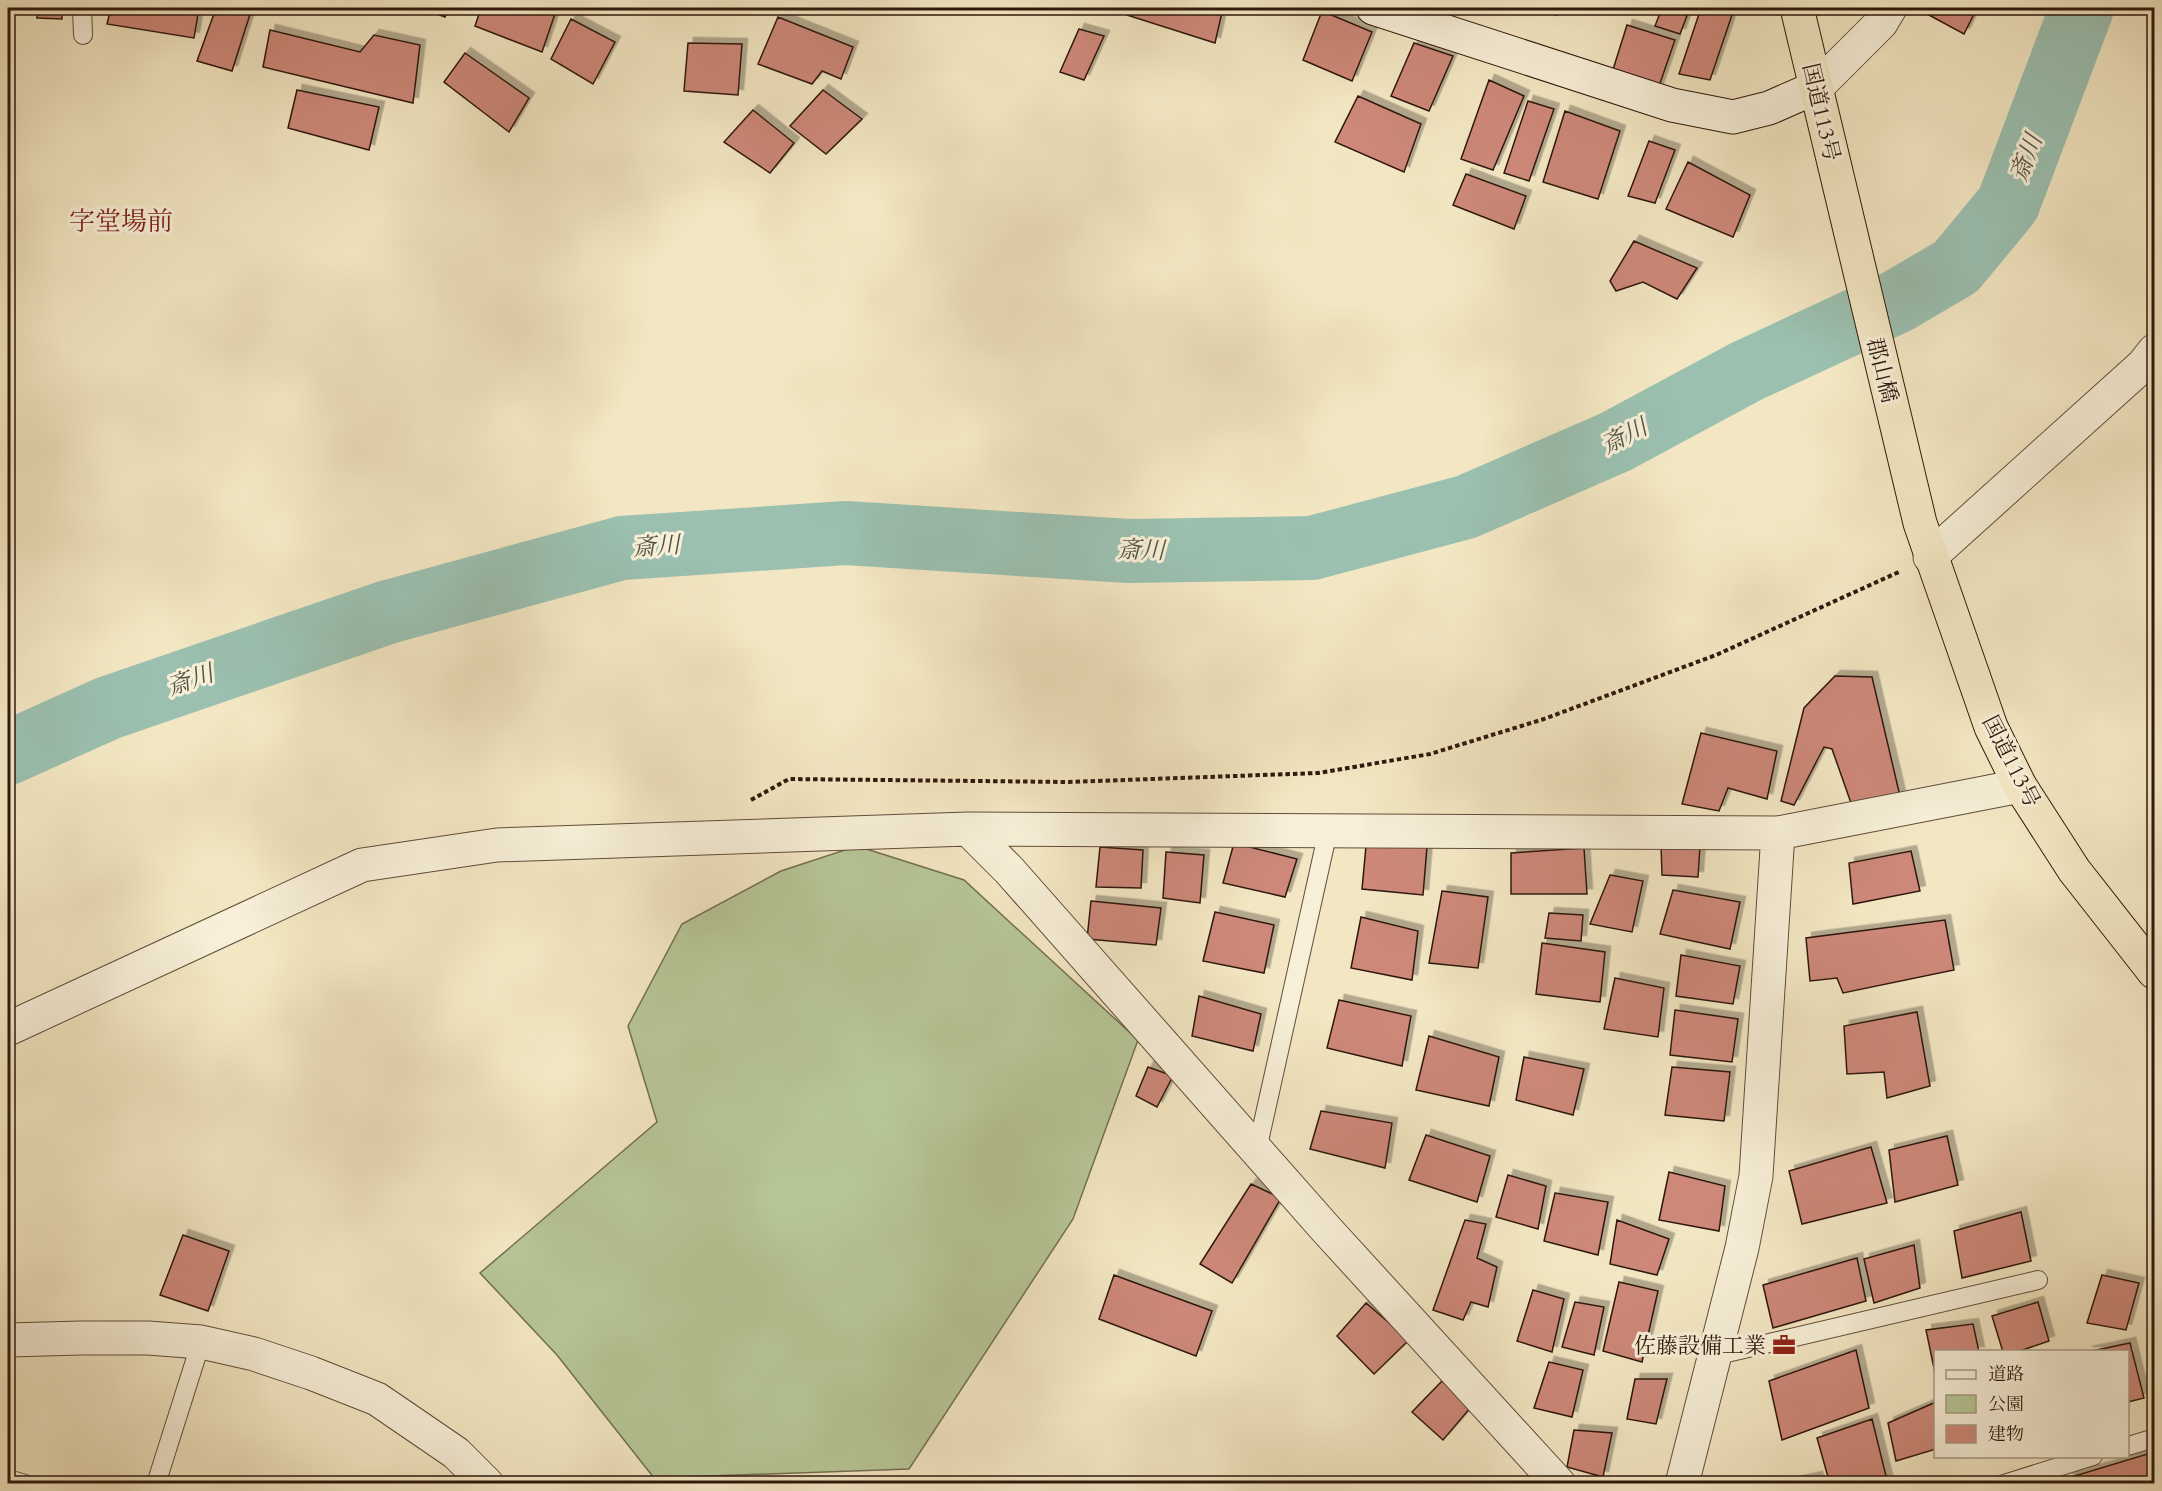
<svg xmlns="http://www.w3.org/2000/svg" width="2162" height="1491" font-family="Cardo,'Noto Serif JP',serif">
<defs>
<filter id="shadow"><feDropShadow dx="5.5" dy="-5.5" stdDeviation="0" flood-color="#0004"/></filter>
</defs>
<rect width="100%" height="100%" fill="#f3e7c3"/>
<filter id="stains"><feTurbulence type="fractalNoise" baseFrequency=".00333" numOctaves="4"/><feColorMatrix values="0 0 0 0 .2 0 0 0 0 .09 0 0 0 0 .02 0 0 0 .5 -.17"/></filter>
<radialGradient id="worn" r=".72"><stop offset=".6" stop-color="#630" stop-opacity="0"/><stop offset="1" stop-color="#630" stop-opacity=".3"/></radialGradient>
<!-- green -->
<path fill="#b7c696" stroke="#736f52" stroke-width="1.5" d="M 857,846 L 964,880 L 1138,1040 L 1073,1219 L 909,1469 L 654,1478 L 557,1355 L 480,1273 L 657,1122 L 628,1026 L 682,924 L 781,871 Z"/>
<g fill="none" stroke-linecap="round" stroke-linejoin="round">
<!-- stream -->
<path stroke="#707d6f" stroke-width="10" d="M 8,745 L 11,751"/>
<!-- river -->
<path stroke="#9bc0b0" stroke-width="64" d="M 8,753 L 108,708 L 388,612 L 622,548 L 846,533 L 1129,551 L 1312,548 L 1466,507 L 1615,442 L 1747,371 L 1898,301 L 1956,267 L 2008,204 L 2082,8"/>
</g>
<!-- building -->
<path fill="#cd8879" stroke="#2f180d" stroke-width="1.5" filter="url(#shadow)" d="M 37,8 L 62,8 L 62,19 L 37,18 Z
M 111,8 L 199,8 L 194,38 L 107,24 Z
M 216,8 L 252,8 L 232,71 L 197,61 Z
M 421,8 L 448,8 L 445,17 Z
M 481,8 L 557,8 L 542,52 L 475,26 Z
M 1105,8 L 1223,8 L 1215,43 Z
M 1537,8 L 1559,8 L 1556,15 Z
M 1662,8 L 1690,8 L 1680,34 L 1655,26 Z
M 1701,8 L 1718,8 L 1733,12 L 1710,80 L 1679,74 Z
M 1854,8 L 1875,8 L 1871,16 Z
M 1916,8 L 1977,8 L 1964,34 Z
M 1322,11 L 1372,32 L 1352,81 L 1303,60 Z
M 778,17 L 853,47 L 841,79 L 822,71 L 812,84 L 758,64 Z
M 571,19 L 615,42 L 593,84 L 551,59 Z
M 1627,25 L 1675,40 L 1658,89 L 1611,76 Z
M 1079,29 L 1104,36 L 1084,80 L 1060,72 Z
M 270,30 L 360,52 L 374,35 L 420,45 L 413,103 L 263,67 Z
M 688,43 L 742,44 L 738,95 L 684,91 Z
M 1414,43 L 1453,56 L 1429,111 L 1391,96 Z
M 465,53 L 529,98 L 509,132 L 444,82 Z
M 1489,80 L 1524,96 L 1493,170 L 1461,159 Z
M 297,90 L 379,107 L 369,150 L 288,128 Z
M 823,90 L 862,119 L 826,154 L 790,126 Z
M 1358,96 L 1421,124 L 1404,172 L 1335,142 Z
M 1528,101 L 1554,109 L 1529,181 L 1504,173 Z
M 753,110 L 794,143 L 770,173 L 724,142 Z
M 1565,111 L 1620,131 L 1598,199 L 1543,182 Z
M 1649,141 L 1675,150 L 1655,203 L 1628,196 Z
M 1688,162 L 1750,195 L 1733,237 L 1666,209 Z
M 1466,174 L 1526,196 L 1514,229 L 1453,205 Z
M 1634,241 L 1697,268 L 1677,299 L 1643,282 L 1616,291 L 1610,281 Z
M 1835,676 L 1872,677 L 1900,796 L 1851,803 L 1832,749 L 1824,747 L 1794,805 L 1781,801 L 1804,708 Z
M 1701,733 L 1777,751 L 1767,799 L 1728,788 L 1719,811 L 1682,804 Z
M 1234,843 L 1297,859 L 1285,897 L 1223,883 Z
M 1661,845 L 1700,846 L 1698,877 L 1662,875 Z
M 1366,846 L 1427,847 L 1423,895 L 1362,889 Z
M 1100,847 L 1143,850 L 1141,888 L 1096,887 Z
M 1584,848 L 1587,894 L 1511,894 L 1511,853 Z
M 1911,851 L 1920,891 L 1853,904 L 1849,863 Z
M 1166,852 L 1204,855 L 1200,903 L 1163,898 Z
M 1610,875 L 1643,881 L 1632,932 L 1590,924 Z
M 1673,890 L 1740,902 L 1730,949 L 1660,934 Z
M 1442,891 L 1488,897 L 1478,968 L 1429,963 Z
M 1091,901 L 1161,908 L 1156,945 L 1087,939 Z
M 1215,912 L 1274,925 L 1264,973 L 1203,961 Z
M 1549,913 L 1583,915 L 1581,941 L 1545,938 Z
M 1361,917 L 1418,931 L 1412,980 L 1351,968 Z
M 1945,920 L 1954,970 L 1843,993 L 1837,978 L 1810,981 L 1806,938 Z
M 1542,943 L 1605,952 L 1600,1002 L 1536,994 Z
M 1681,955 L 1740,966 L 1733,1004 L 1676,996 Z
M 1615,978 L 1664,988 L 1658,1037 L 1604,1029 Z
M 1199,996 L 1261,1014 L 1253,1051 L 1192,1036 Z
M 1339,1000 L 1411,1016 L 1402,1066 L 1327,1048 Z
M 1675,1010 L 1738,1019 L 1732,1062 L 1670,1055 Z
M 1917,1012 L 1930,1086 L 1887,1098 L 1884,1072 L 1847,1074 L 1844,1026 Z
M 1429,1036 L 1499,1057 L 1489,1106 L 1416,1090 Z
M 1524,1057 L 1584,1069 L 1573,1115 L 1516,1100 Z
M 1148,1067 L 1173,1076 L 1157,1107 L 1136,1096 Z
M 1672,1067 L 1730,1072 L 1724,1121 L 1665,1115 Z
M 1321,1111 L 1392,1123 L 1385,1168 L 1310,1149 Z
M 1426,1135 L 1490,1156 L 1477,1202 L 1409,1180 Z
M 1947,1136 L 1958,1185 L 1895,1202 L 1889,1150 Z
M 1871,1147 L 1887,1203 L 1802,1224 L 1789,1171 Z
M 1669,1172 L 1725,1186 L 1719,1231 L 1659,1220 Z
M 1508,1175 L 1546,1186 L 1538,1229 L 1496,1217 Z
M 1251,1184 L 1281,1198 L 1232,1283 L 1200,1264 Z
M 1555,1193 L 1608,1202 L 1598,1255 L 1544,1241 Z
M 2021,1212 L 2031,1261 L 1962,1278 L 1954,1231 Z
M 1465,1220 L 1486,1224 L 1477,1258 L 1497,1267 L 1488,1307 L 1471,1302 L 1463,1320 L 1433,1310 Z
M 1617,1220 L 1669,1239 L 1657,1275 L 1610,1264 Z
M 183,1235 L 229,1251 L 208,1311 L 160,1295 Z
M 1914,1245 L 1920,1288 L 1874,1303 L 1864,1259 Z
M 1857,1258 L 1866,1301 L 1773,1328 L 1763,1285 Z
M 1114,1275 L 1212,1311 L 1196,1356 L 1099,1319 Z
M 2102,1275 L 2139,1283 L 2126,1330 L 2087,1323 Z
M 1619,1282 L 1658,1291 L 1642,1362 L 1603,1351 Z
M 1533,1290 L 1564,1299 L 1552,1352 L 1517,1341 Z
M 1575,1302 L 1604,1307 L 1594,1355 L 1562,1347 Z
M 2038,1302 L 2049,1341 L 2017,1352 L 2003,1352 L 1992,1316 Z
M 1366,1303 L 1409,1340 L 1374,1374 L 1337,1336 Z
M 1973,1324 L 1979,1352 L 1936,1352 L 1935,1373 L 1926,1330 Z
M 2130,1343 L 2144,1398 L 2128,1402 L 2128,1352 L 2087,1352 Z
M 2154,1345 L 2154,1361 L 2147,1351 Z
M 1856,1350 L 1869,1408 L 1782,1440 L 1769,1381 Z
M 1549,1362 L 1583,1370 L 1572,1417 L 1534,1408 Z
M 1635,1379 L 1667,1379 L 1656,1424 L 1627,1419 Z
M 1442,1381 L 1471,1407 L 1443,1440 L 1412,1412 Z
M 1936,1402 L 1936,1449 L 1896,1461 L 1888,1423 Z
M 1872,1419 L 1888,1484 L 1830,1484 L 1817,1438 Z
M 1574,1430 L 1612,1433 L 1603,1477 L 1567,1467 Z
M 2154,1452 L 2154,1484 L 2070,1484 L 2068,1478 Z
M 1817,1477 L 1819,1484 L 1785,1484 Z"/>
<g fill="none" stroke-linecap="round" stroke-linejoin="round">
<!-- lane casing -->
<g stroke="#604c3a" stroke-width="20">
<path id="lane" d="M 82,8 L 83,35
M 1257,1150 L 1328,831
M 1714,1356 L 2038,1280
M 2128,1446 L 2148,1440
M 8,1479 L 25,1484
M 156,1484 L 201,1342
M 2004,1484 L 2093,1456"/>
</g>
<!-- street casing -->
<g stroke="#604c3a" stroke-width="35">
<path id="street" d="M 1817,87 L 1881,23 L 1890,8
M 1930,557 L 2143,365 L 2154,351
M 968,829 L 1009,870 L 1326,1229 L 1559,1484
M 8,1029 L 362,865 L 497,845 L 968,829 L 1778,833 L 2020,786
M 8,1340 L 81,1338 L 148,1338 L 201,1342 L 254,1354 L 311,1373 L 377,1399 L 456,1453 L 487,1484
M 1682,1484 L 1742,1248 L 1756,1176 L 1778,833"/>
</g>
<!-- secondary casing -->
<g stroke="#2f180d" stroke-width="35">
<path id="secondary" d="M 1373,8 L 1672,105 L 1733,117 L 1769,108 L 1817,87"/>
</g>
<!-- highway casing -->
<g stroke="#2f180d" stroke-width="35">
<path id="highway" d="M 1797,8 L 1920,523 L 1991,727 L 2020,786 L 2074,870 L 2154,972"/>
</g>
<!-- path -->
<path stroke="#2f180d" stroke-width="4" stroke-dasharray="4.5 3" stroke-linecap="butt" d="M 751,800 L 789,779 L 1069,782 L 1318,773 L 1430,754 L 1544,719 L 1716,655 L 1901,571"/>
<!-- lane -->
<use href="#lane" stroke="#f7efd8" stroke-width="18"/>
<!-- street -->
<use href="#street" stroke="#f7efd8" stroke-width="33"/>
<!-- secondary -->
<use href="#secondary" stroke="#f7efd8" stroke-width="33"/>
<!-- highway -->
<use href="#highway" stroke="#f3e7c3" stroke-width="33"/>
</g>
<!-- icons -->
<defs>
<g id="office-bare" transform="scale(1.8)"><path d="M-6-3h4V-5.5h4V-3h4V5H-6ZM-1-4.5V-3h2v-1.5ZM-6 0V1H6V0Z" fill="#8f2418" stroke="#f7efd8" stroke-width="2.5" paint-order="stroke"/></g>
</defs>
<g fill-rule="evenodd">
<use href="#office-bare" x="1784" y="1345"/>
</g>
<g text-anchor="middle" stroke-width="6" stroke-linejoin="round" paint-order="stroke">
<!-- street labels -->
<g font-size="22" fill="#2f180d" stroke="#f7efd8">
<text transform="translate(1822 112) rotate(77)" y="8">国道113号</text>
<text transform="translate(1883 370) rotate(76)" y="8">郡山橋</text>
<text transform="translate(2012 761) rotate(63)" y="8">国道113号</text>
</g>
<!-- poi labels -->
<g font-size="22" fill="#2f180d" stroke="#f7efd8" text-anchor="end">
<text x="1766" y="1353">佐藤設備工業</text>
</g>
<!-- water labels -->
<g font-size="24" font-style="italic" fill="#555346" stroke="#f7efd8">
<text transform="translate(2026 158) rotate(-69)" y="8">斎川</text>
<text transform="translate(1624 436) rotate(-27)" y="8">斎川</text>
<text transform="translate(656 546) rotate(-4)" y="8">斎川</text>
<text transform="translate(1141 550) rotate(1)" y="8">斎川</text>
<text transform="translate(190 680) rotate(-19)" y="8">斎川</text>
</g>
<!-- quarter labels -->
<g font-size="26" fill="#7a1f14" stroke="#f7efd8">
<text x="121" y="230">字堂場前</text>
</g>
</g>
<!-- margin -->
<rect width="2162" height="1491" fill="none" stroke="#f3e7c3" stroke-width="30"/>
<rect x="9" y="9" width="2144" height="1473" fill="none" stroke="#2f180d" stroke-width="3"/>
<rect x="15" y="15" width="2132" height="1461" fill="none" stroke="#2f180d" stroke-width="1.5"/>
<!-- legend -->
<rect x="1934" y="1350" width="195" height="108" fill="#f7efd8" stroke="#a79987" stroke-width="1.5"/>
<rect x="1946" y="1370" width="30" height="9" fill="#f7efd8" stroke="#a79987" stroke-width="1.5"/>
<text x="1988" y="1380" font-size="18" fill="#2f180d">道路</text>
<rect x="1946" y="1395" width="30" height="18" fill="#b7c696" stroke="#a79987" stroke-width="1.5"/>
<text x="1988" y="1410" font-size="18" fill="#2f180d">公園</text>
<rect x="1946" y="1425" width="30" height="18" fill="#cd8879" stroke="#a79987" stroke-width="1.5"/>
<text x="1988" y="1440" font-size="18" fill="#2f180d">建物</text>
<rect width="100%" height="100%" filter="url(#stains)"/>
<rect width="100%" height="100%" fill="url(#worn)"/>
</svg>
